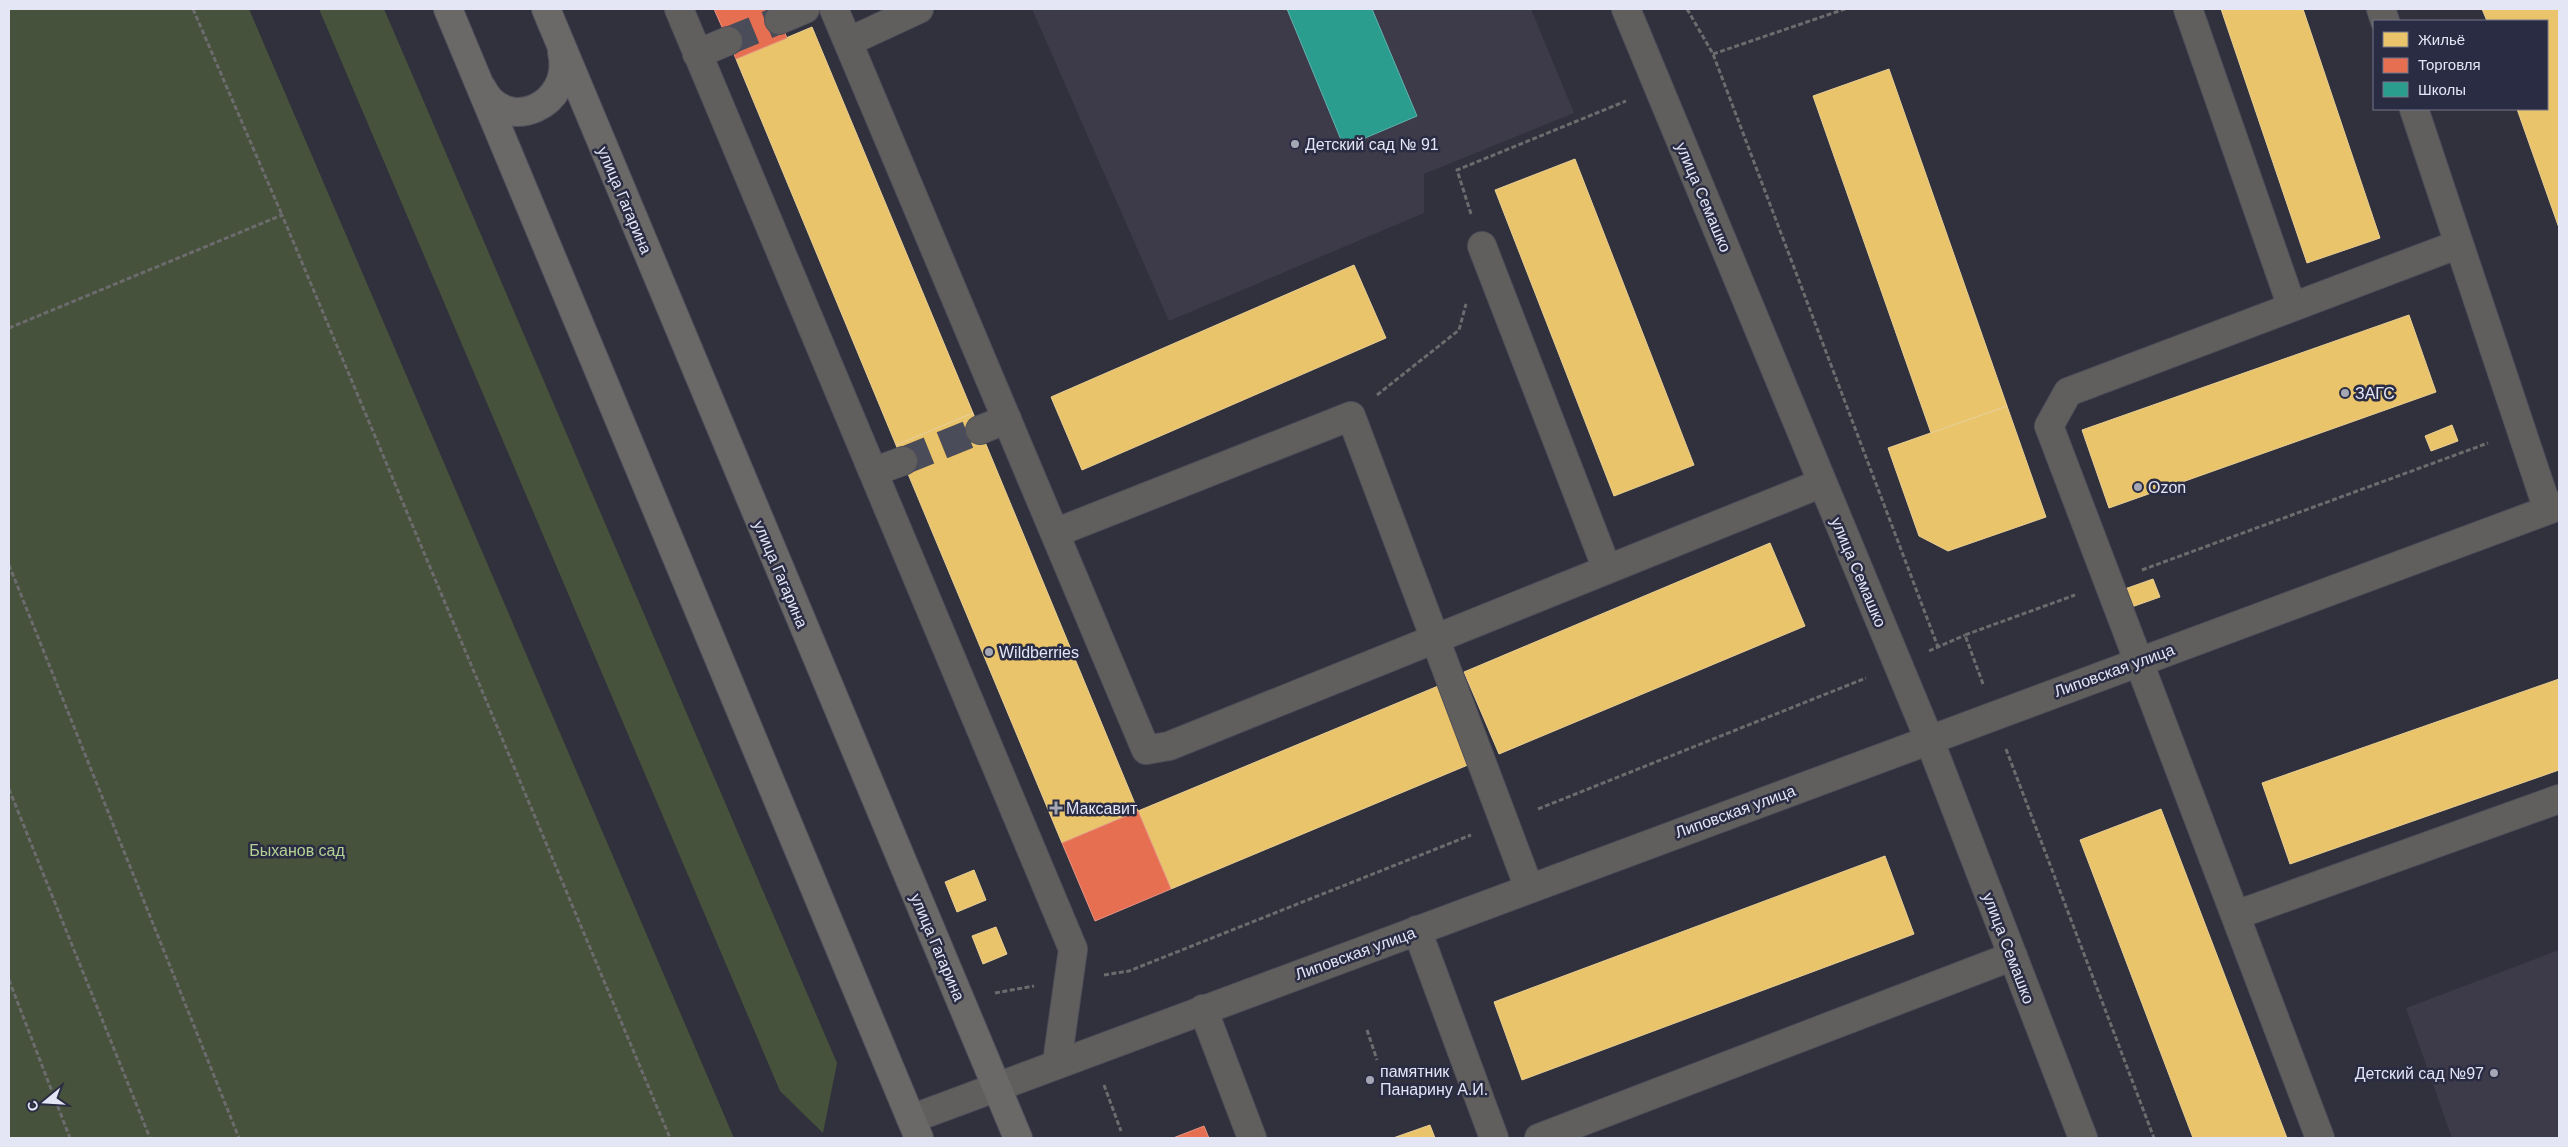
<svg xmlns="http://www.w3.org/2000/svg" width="2568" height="1147" font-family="Arial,sans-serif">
<rect width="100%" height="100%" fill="#30313d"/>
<!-- education -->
<path fill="#3d3a4a" d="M 1032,9 L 1531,9 L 1574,113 L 1424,174 L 1424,213 L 1169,321 Z
M 2559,950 L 2559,1138 L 2452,1138 L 2406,1008 Z"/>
<!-- green -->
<path fill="#46523b" d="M 9,9 L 249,9 L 734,1138 L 9,1138 Z
M 319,9 L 384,9 L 837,1063 L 823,1133 L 780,1091 Z"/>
<!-- homes -->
<path fill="#e9c46a" stroke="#e8ce94" d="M 2221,9 L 2303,9 L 2380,238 L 2307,263 Z
M 2482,9 L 2559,9 L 2559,228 L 2517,109 L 2547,109 L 2547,21 L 2487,21 Z
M 812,27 L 973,413 L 896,445 L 736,59 Z
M 1889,69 L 2007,406 L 1931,433 L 1813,96 Z
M 1575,159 L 1694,465 L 1614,496 L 1495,190 Z
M 1354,265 L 1386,338 L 1082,470 L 1051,397 Z
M 2409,315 L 2436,392 L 2109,508 L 2082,430 Z
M 2007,406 L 2046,517 L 1948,551 L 1919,536 L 1888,448 Z
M 973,413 L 1138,811 L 1062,843 L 896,445 Z
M 2452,425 L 2458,441 L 2431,451 L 2425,436 Z
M 1770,543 L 1805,626 L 1499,754 L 1464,672 Z
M 2153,579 L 2160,597 L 2126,609 L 2119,591 Z
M 2559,679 L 2559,770 L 2290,864 L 2262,783 Z
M 1443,684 L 1475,762 L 1171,889 L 1138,811 Z
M 2161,809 L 2287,1138 L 2193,1138 L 2096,882 L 2080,840 Z
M 1885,856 L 1914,934 L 1522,1080 L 1494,1002 Z
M 974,870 L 986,900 L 957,912 L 945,882 Z
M 996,927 L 1007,954 L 983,964 L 972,936 Z
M 1430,1125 L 1435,1138 L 1393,1138 Z"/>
<!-- shops -->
<path fill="#e76f51" stroke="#e69382" d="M 714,9 L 775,9 L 787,38 L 736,59 Z
M 1138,811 L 1171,889 L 1095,921 L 1062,843 Z
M 1204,1126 L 1209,1138 L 1173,1138 Z"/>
<!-- schools -->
<path fill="#2a9d8f" stroke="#62b3ae" d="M 1287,9 L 1372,9 L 1417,116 L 1344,147 Z"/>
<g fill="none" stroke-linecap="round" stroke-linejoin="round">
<!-- minor-tunnel -->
<path stroke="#4b4c59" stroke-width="28" stroke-dasharray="28 14" stroke-linecap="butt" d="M 728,41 L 779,20
M 903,461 L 980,430"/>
<!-- minor casing -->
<g stroke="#4e4f5a" stroke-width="30">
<path id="minor" d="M 679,9 L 1073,949 L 1057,1063
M 834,9 L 1146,750 L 1169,746 L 1822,483
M 1626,9 L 1929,739 L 2083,1138
M 2188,9 L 2292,307
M 2381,9 L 2385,21
M 779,20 L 805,9
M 848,42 L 919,9
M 697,54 L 728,41
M 2414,109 L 2548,510
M 1482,246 L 1607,569
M 980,430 L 1007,419
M 873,472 L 903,461
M 1055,533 L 1351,416 L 1529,888
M 2236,915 L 2559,799
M 1417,930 L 1494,1138
M 1203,1009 L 1252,1138
M 911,1119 L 2559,506
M 1539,1138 L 2013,956
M 2320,1138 L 2049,426 L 2068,392 L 2459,244"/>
</g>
<!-- major casing -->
<g stroke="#4e4f5a" stroke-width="30">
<path id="major" d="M 448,9 L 919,1138
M 546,9 L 1018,1138
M 482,88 C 505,135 574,107 562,52"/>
</g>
<!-- path -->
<path stroke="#6c6b6d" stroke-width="3" stroke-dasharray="5 2.5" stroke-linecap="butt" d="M 193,9 L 282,215
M 1687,9 L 1713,54 L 1938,647
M 1713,54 L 1845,9
M 1471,214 L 1457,170 L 1626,101
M 9,328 L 282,215 L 670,1138
M 1377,395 L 1459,330 L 1466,304
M 9,565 L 239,1138
M 2142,570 L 2488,443
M 1929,651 L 1965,635
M 1983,684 L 1965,635 L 2075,595
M 2006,749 L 2154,1138
M 9,789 L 150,1138
M 1538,809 L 1866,678
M 1104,975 L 1129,971 L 1471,835
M 9,980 L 70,1138
M 995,993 L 1034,986
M 1367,1030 L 1377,1060
M 1104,1085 L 1121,1131"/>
<!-- minor -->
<use href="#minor" stroke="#615f5d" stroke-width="28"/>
<!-- major -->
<use href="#major" stroke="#6b6868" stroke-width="28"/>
</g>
<!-- markers -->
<g fill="#a5a7b5" stroke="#2a2c43" stroke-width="2">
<circle cx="1295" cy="144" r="5"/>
<circle cx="2345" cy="393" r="5"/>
<circle cx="2138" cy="487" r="5"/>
<circle cx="989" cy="652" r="5"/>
<path d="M1053.5 800.5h5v5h5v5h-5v5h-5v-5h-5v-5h5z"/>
<circle cx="2494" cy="1073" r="5"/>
<circle cx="1370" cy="1080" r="5"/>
</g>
<g text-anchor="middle" stroke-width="5" stroke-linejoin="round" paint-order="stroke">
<!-- poi labels -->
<g font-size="16" fill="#e4e6f6" stroke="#2a2c43" text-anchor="start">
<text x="1305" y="150">Детский сад № 91</text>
<text x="2355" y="399">ЗАГС</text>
<text x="2148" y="493">Ozon</text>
<text x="999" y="658">Wildberries</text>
<text x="1066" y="814">Максавит</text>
<text x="1380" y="1077">памятник<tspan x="1380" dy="18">Панарину А.И.</tspan></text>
<text x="2484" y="1079" text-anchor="end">Детский сад №97</text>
</g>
<!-- street labels -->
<g font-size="16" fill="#e4e6f6" stroke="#2a2c43">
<text transform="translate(1704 197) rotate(67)" y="6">улица Семашко</text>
<text transform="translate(625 200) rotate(67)" y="6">улица Гагарина</text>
<text transform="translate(1859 572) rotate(67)" y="6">улица Семашко</text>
<text transform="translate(781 574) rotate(67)" y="6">улица Гагарина</text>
<text transform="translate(2114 670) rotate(-20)" y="6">Липовская улица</text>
<text transform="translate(1735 811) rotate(-20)" y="6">Липовская улица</text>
<text transform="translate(938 947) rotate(67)" y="6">улица Гагарина</text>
<text transform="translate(2009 948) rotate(69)" y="6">улица Семашко</text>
<text transform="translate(1355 953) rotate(-20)" y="6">Липовская улица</text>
</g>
<!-- park labels -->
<g font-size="16" fill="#b4d293" stroke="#2a2c43">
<text x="297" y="856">Быханов сад</text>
</g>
</g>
<!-- border -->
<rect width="2568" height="1147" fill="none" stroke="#e4e6f6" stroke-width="20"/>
<!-- legend -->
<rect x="2373" y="20" width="175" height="90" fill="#2a2c43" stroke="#74768b"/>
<rect x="2383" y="32" width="25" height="15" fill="#e9c46a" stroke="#74768b"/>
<text x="2418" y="45" font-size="15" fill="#e4e6f6">Жильё</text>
<rect x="2383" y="58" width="25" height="15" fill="#e76f51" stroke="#74768b"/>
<text x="2418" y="70" font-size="15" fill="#e4e6f6">Торговля</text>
<rect x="2383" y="82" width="25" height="15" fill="#2a9d8f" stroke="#74768b"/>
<text x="2418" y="95" font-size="15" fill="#e4e6f6">Школы</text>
<!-- north arrow -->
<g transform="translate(45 1102) rotate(252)" stroke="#2a2c43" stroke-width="4" paint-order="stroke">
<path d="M0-4L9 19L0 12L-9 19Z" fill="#e4e6f6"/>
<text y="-8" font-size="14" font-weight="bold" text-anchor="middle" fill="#e4e6f6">С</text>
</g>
</svg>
